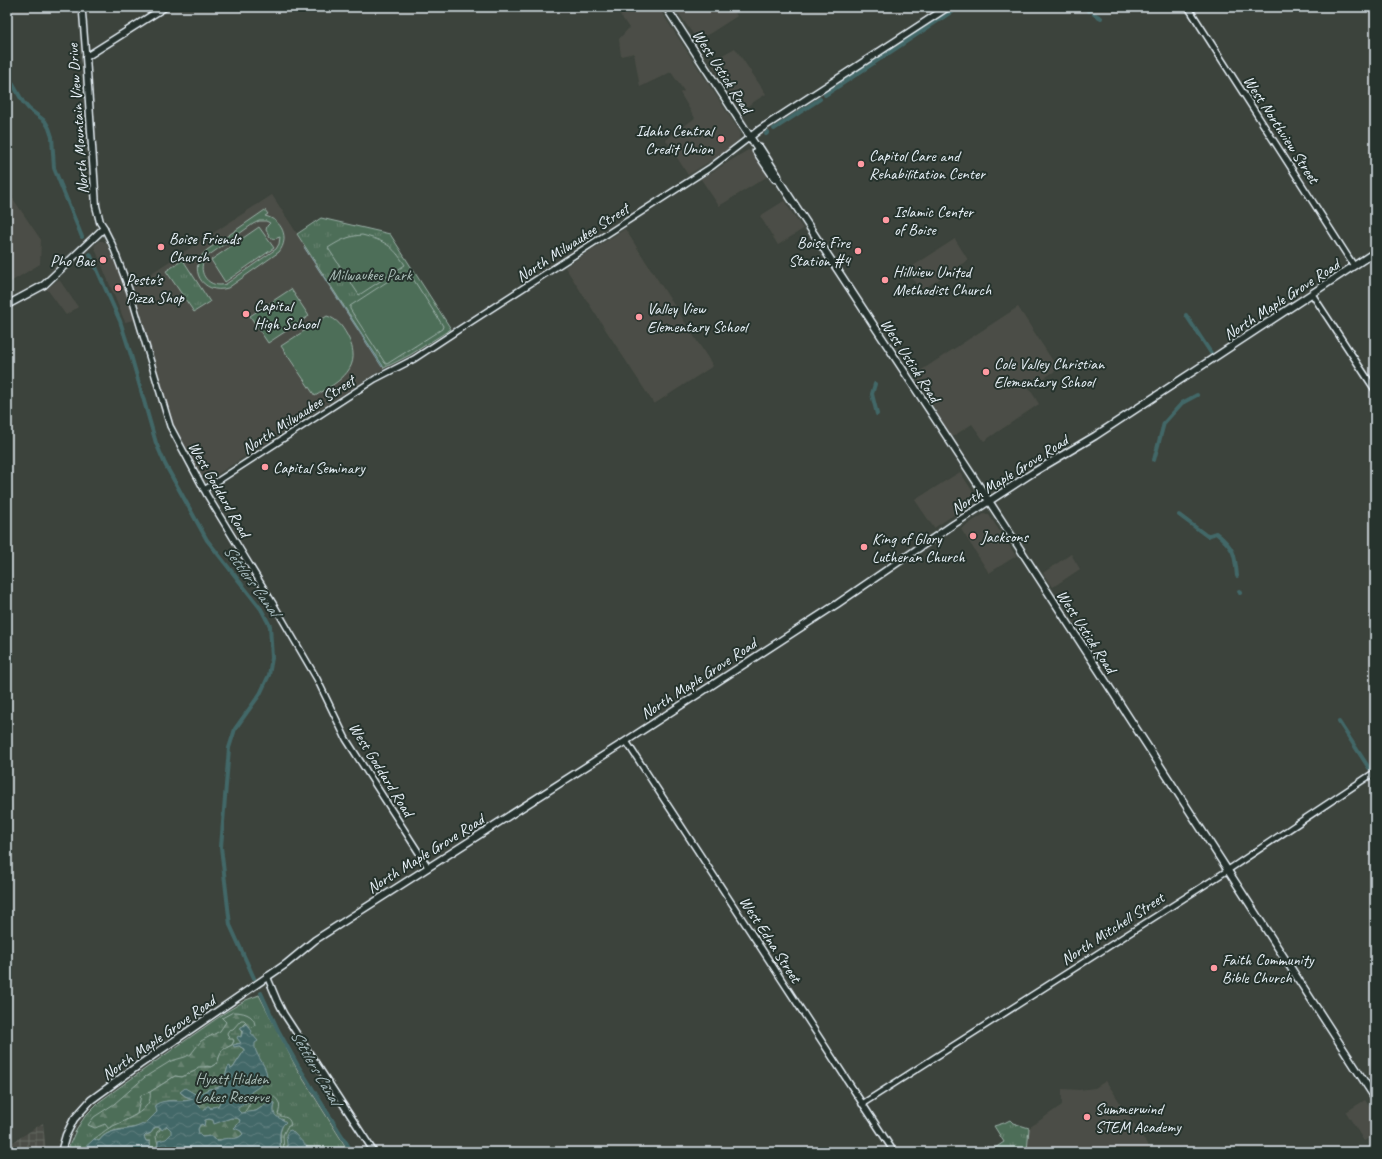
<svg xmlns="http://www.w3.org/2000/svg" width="1382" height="1159" font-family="Caveat,sans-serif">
<defs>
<pattern id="industrial-grid" width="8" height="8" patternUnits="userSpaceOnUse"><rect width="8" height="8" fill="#4c4e47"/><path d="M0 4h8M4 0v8" fill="none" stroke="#666862"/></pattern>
<pattern id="grass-tufts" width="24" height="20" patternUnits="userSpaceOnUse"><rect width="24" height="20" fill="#4e6e58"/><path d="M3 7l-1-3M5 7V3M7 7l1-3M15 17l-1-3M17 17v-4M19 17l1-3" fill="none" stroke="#688371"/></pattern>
<pattern id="forest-firs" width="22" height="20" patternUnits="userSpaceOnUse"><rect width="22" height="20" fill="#4e6e58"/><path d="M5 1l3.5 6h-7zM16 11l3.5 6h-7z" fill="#688371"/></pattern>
<pattern id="wetland-marsh" width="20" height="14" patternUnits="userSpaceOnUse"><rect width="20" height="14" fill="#4e6e58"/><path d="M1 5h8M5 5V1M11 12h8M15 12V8" fill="none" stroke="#688371"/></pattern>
<pattern id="water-waves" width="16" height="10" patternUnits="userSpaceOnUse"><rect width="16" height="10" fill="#436868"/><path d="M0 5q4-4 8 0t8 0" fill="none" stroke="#5e7e7e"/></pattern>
</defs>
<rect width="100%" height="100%" fill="#3c433c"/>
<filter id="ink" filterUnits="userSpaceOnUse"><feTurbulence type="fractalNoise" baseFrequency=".025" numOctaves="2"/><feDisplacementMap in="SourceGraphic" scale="8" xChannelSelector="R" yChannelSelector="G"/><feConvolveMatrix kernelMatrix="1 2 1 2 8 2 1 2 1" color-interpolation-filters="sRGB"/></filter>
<g filter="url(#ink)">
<!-- built -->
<path fill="#4c4e47" d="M 615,7 L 658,7 L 740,132 L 739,139 L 726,151 L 688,175 L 666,140 L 695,118 L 680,93 L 684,91 L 671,72 L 640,87 L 634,53 L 621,56 L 619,39 L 629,28 Z
M 674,7 L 731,7 L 737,16 L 698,41 Z
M 735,48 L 766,94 L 741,110 L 710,62 Z
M 748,150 L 751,151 L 768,176 L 719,206 L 701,179 Z
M 7,190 L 41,240 L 40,264 L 7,284 Z
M 272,195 L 384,368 L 205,482 L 171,419 L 133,285 Z
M 784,201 L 803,229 L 778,245 L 760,216 Z
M 625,229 L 713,366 L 654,404 L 565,267 Z
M 955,239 L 968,260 L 921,291 L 907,270 Z
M 99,241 L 103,241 L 106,243 L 126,289 L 134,320 L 125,322 L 94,246 Z
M 58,280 L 60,281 L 78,307 L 66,315 L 47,289 Z
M 1018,307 L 1058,369 L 1029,388 L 1039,404 L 984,441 L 972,424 L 952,437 L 914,375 Z
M 960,472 L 975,495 L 973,502 L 934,528 L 915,500 Z
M 984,514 L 989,515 L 1016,556 L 989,573 L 961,529 Z
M 1071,554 L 1080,569 L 1053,587 L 1050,584 L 1043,573 Z
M 1106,1081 L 1152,1152 L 1027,1152 L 1029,1128 L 1062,1105 L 1062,1089 L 1079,1090 L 1095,1088 Z
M 1365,1100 L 1375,1115 L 1375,1134 L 1364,1141 L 1346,1112 Z"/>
<!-- industrial -->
<path fill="url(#industrial-grid)" d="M 43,1123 L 46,1152 L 7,1152 L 7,1146 Z"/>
<!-- grass -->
<path fill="url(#grass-tufts)" stroke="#9bb0a8" d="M 321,218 L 390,234 L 451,329 L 410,355 L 384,368 L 297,234 Z
M 183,260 L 210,302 L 194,312 L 166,271 Z
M 259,995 L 297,1069 L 349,1152 L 69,1152 L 69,1146 L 77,1128 L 86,1115 L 99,1102 L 142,1071 L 226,1012 L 246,1000 Z
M 1010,1120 L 1013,1123 L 1029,1128 L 1027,1152 L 989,1152 L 1004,1142 L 994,1126 L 1004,1123 Z"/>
<!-- forest -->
<path fill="url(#forest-firs)" stroke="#9bb0a8" d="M 233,1012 C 242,1012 254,1014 255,1025 L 250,1028 L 246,1024 L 246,1022 L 237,1026 L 233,1029 L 233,1039 L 234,1041 L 232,1045 L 228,1047 L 220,1055 L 217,1063 L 211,1067 L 207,1066 L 182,1077 L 175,1076 L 150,1092 L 141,1095 L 137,1114 L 109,1129 L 105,1124 L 95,1128 L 88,1125 L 94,1117 L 114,1104 L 145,1077 L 171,1061 L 185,1057 L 191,1054 L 201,1041 L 220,1031 L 226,1022 L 222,1018 Z
M 212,1096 L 215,1099 L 219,1098 L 221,1100 C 219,1105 218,1107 212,1107 L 212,1109 L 209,1107 L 203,1110 L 199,1106 L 197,1101 L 204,1097 Z
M 273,1096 C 280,1101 281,1106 278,1114 C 284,1119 289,1115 291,1125 L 287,1127 L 283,1135 L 284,1152 L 281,1152 L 280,1133 L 284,1120 C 274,1118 272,1114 275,1103 L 265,1105 L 256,1111 L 244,1113 L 253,1099 L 256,1097 L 260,1098 Z
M 231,1118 L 237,1118 L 240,1120 L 239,1123 L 236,1125 L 243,1134 C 238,1139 234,1139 227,1139 C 220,1139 217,1142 210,1136 L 202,1137 L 199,1134 L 198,1129 L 200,1125 L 202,1124 L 204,1125 L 205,1120 L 209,1119 L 213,1120 L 214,1123 Z
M 155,1127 L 160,1127 L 160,1130 L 157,1132 L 156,1137 L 158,1144 L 156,1152 L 153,1152 L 153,1148 L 150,1145 L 150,1141 L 146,1141 L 144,1137 L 146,1135 L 151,1133 Z"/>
<!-- wetland -->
<path fill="url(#wetland-marsh)" stroke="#9bb0a8" d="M 241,1020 L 244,1020 L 246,1022 L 242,1026 L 241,1037 L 239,1039 L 241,1043 L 236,1044 L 244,1049 L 244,1051 L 233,1068 L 231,1069 L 228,1067 L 222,1085 L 217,1088 L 209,1089 L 197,1095 L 185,1089 L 180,1092 L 185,1096 L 193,1099 C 184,1103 173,1098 164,1102 C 162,1104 159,1107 157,1109 L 157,1112 C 154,1115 150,1122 146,1124 C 132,1131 108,1126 99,1141 L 94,1139 C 99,1136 104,1131 109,1128 C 123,1121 154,1111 150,1092 L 175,1076 L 182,1077 L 195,1071 L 198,1067 L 211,1067 L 217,1063 L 222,1050 L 232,1045 L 234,1041 L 233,1039 L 229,1039 L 227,1033 L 229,1030 L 233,1029 Z"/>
<!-- pitch -->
<path fill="#4e6e58" stroke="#9bb0a8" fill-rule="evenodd" d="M 265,210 L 268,214 L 265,216 C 282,220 290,238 279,252 L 228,288 C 202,296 186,267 207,250 ZM 259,221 L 266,221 L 270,223 L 267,226 L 266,230 L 270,237 L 274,239 L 280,237 L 279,244 L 276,249 L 226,284 C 210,289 196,274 205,258 L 253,224 Z
M 259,227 L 274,248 L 225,282 L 211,260 Z
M 362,235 C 385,241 392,245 405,265 L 359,295 L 328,248 C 339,241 348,236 362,235 Z
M 405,270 L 408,271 L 443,326 L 442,329 L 387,364 L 385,363 L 350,309 L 350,306 Z
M 291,289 L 309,316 L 268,343 L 250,316 Z
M 327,316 C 337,319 342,326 347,335 C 365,368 340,381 315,396 L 281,346 Z"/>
<!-- water -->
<path fill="url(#water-waves)" stroke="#859fa2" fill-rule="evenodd" d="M 304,247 L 383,366 L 382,367 Z
M 246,1024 L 252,1031 L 251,1033 L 258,1041 L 255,1043 C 253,1054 266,1063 267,1076 L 260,1086 L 251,1092 L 249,1101 L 238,1108 L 238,1110 L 241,1113 L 256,1111 L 265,1105 L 274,1102 L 275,1103 C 271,1118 278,1116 286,1122 C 277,1129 280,1141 281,1152 L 156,1152 L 158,1144 L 158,1141 L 166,1139 L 171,1134 L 171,1130 L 167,1126 L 162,1130 L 160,1127 L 155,1127 L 151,1133 L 146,1135 L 144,1137 L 146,1141 L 150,1142 L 150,1145 L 153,1148 L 153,1152 L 116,1152 L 112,1150 C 101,1152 91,1152 80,1152 L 94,1139 L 99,1141 C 107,1129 121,1131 133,1128 C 138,1127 141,1124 145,1124 L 157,1112 L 155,1105 C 166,1097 181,1104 193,1099 L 185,1096 L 180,1092 L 185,1088 L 197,1095 L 209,1089 L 217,1088 L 222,1085 L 228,1067 L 230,1066 L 231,1069 L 233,1068 L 244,1051 L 244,1049 L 239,1046 L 234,1047 L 233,1045 L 241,1043 L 237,1038 L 238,1036 L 241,1037 L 243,1030 L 240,1028 ZM 212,1096 L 214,1100 L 217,1098 L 221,1100 L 218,1106 L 212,1107 L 211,1109 L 209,1106 L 207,1106 L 205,1109 L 203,1110 L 199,1106 L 197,1101 L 198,1100 L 201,1100 L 204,1097 L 208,1098 ZM 231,1118 L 237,1118 L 240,1120 L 239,1123 L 234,1128 L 241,1131 L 243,1134 C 237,1141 231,1137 223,1139 C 220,1140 220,1141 216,1140 C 213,1139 213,1139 211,1136 L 202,1137 L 199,1134 L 198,1129 L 200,1125 L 202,1124 L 204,1126 L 205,1120 L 209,1119 L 213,1120 L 214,1124 Z
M 291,1130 L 312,1152 L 288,1152 L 286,1135 L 288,1131 Z"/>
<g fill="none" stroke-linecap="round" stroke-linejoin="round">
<!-- canal -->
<path stroke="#436868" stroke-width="4" d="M 1084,7 L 1089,11
M 1094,14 L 1101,18
M 7,74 L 23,102 L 29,109 L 45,121 L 49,128 L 52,137 L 54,168 L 82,237
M 825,95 L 954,10
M 7,101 L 10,106
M 774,129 L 820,99
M 766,134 L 768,132
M 90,254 L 120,321 L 130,352 L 156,443 L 165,464 L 207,540 L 261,609 L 270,626 L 272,658 L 269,675 L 260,694 L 235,729 L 229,748 L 221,847 L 230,925 L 254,978
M 1186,315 L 1211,353
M 875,384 L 872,394 L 877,414
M 1154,460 L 1164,423 L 1182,403 L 1197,395
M 1179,515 L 1207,536 L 1216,533 C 1234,548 1235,553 1237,576
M 1239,591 L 1240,593
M 1339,722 L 1369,768
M 261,993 L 278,1030 L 297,1064 L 352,1152"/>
<!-- tertiary casing -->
<g stroke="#e8f1f8" stroke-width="8">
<path id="tertiary" d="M 82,7 L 86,57
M 1188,7 L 1354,266
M 104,228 L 112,244 L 130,292 L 170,426 L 207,495 L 274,605 L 317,679 L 346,739 L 428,867
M 1312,294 L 1375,390
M 204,490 L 375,379 L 414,359 L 455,332 L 711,167 L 750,137
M 626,741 L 894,1152
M 267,976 L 277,1000 L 284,1014 L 374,1152
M 862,1104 L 1222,874 L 1375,772"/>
</g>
<!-- secondary casing -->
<g stroke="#e8f1f8" stroke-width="9">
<path id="secondary" d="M 666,7 L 758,149 L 760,148 L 778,176 L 778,179 L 989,501 L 1375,1098
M 750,137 L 759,130 L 948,7
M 758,149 L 756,151 L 775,179 L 778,179
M 7,305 L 44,285 L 104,228 L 100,222 L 96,206 L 86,57 L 165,7
M 61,1152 L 66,1135 L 74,1119 L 91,1100 L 139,1065 L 286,964 L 315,940 L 626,741 L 837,604 L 954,524 L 1034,472 L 1095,436 L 1375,252"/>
</g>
<!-- tertiary -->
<use href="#tertiary" stroke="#26332d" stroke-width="5"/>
<!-- secondary -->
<use href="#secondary" stroke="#26332d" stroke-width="6"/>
</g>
</g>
<!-- markers -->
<g fill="#ff9aa2" stroke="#26332d" stroke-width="1.5">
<circle cx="721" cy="139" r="4"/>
<circle cx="861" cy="164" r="4"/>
<circle cx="886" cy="220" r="4"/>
<circle cx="161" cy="247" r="4"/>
<circle cx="858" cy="251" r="4"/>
<circle cx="103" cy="260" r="4"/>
<circle cx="885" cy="280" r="4"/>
<circle cx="118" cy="288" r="4"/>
<circle cx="246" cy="314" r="4"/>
<circle cx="639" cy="317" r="4"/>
<circle cx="986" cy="372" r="4"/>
<circle cx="265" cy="467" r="4"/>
<circle cx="973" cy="536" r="4"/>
<circle cx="864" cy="547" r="4"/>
<circle cx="1214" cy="968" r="4"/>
<circle cx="1087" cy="1117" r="4"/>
</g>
<g text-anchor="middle" stroke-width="4" stroke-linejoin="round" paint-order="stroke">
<!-- street labels -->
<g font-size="16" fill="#e8f1f8" stroke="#26332d">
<text transform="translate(723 71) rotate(57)" y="6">West Ustick Road</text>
<text transform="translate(77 119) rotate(-94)" y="6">North Mountain View Drive</text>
<text transform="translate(1282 129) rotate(57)" y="6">West Northview Street</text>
<text transform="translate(572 242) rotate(-33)" y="6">North Milwaukee Street</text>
<text transform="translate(1281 299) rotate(-33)" y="6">North Maple Grove Road</text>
<text transform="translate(911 360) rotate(57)" y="6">West Ustick Road</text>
<text transform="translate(298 414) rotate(-33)" y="6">North Milwaukee Street</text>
<text transform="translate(1009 474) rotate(-32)" y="6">North Maple Grove Road</text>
<text transform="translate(220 489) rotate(60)" y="6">West Goddard Road</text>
<text transform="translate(1087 631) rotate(57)" y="6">West Ustick Road</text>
<text transform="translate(698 678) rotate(-33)" y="6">North Maple Grove Road</text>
<text transform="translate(382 769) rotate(58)" y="6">West Goddard Road</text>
<text transform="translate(425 853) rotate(-32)" y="6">North Maple Grove Road</text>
<text transform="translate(1112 928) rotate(-33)" y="6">North Mitchell Street</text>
<text transform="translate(771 939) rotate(57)" y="6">West Edna Street</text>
<text transform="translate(158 1037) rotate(-35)" y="6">North Maple Grove Road</text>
</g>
<!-- poi labels -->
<g font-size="16" fill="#e8f1f8" stroke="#26332d" text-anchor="start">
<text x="713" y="136" text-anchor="end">Idaho Central<tspan x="713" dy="18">Credit Union</tspan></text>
<text x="869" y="161">Capitol Care and<tspan x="869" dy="18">Rehabilitation Center</tspan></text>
<text x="894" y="217">Islamic Center<tspan x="894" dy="18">of Boise</tspan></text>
<text x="169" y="244">Boise Friends<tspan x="169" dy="18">Church</tspan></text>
<text x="850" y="248" text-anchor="end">Boise Fire<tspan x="850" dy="18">Station #4</tspan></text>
<text x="95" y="266" text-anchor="end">Pho Bac</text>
<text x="893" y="277">Hillview United<tspan x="893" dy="18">Methodist Church</tspan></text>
<text x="126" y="285">Pesto's<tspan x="126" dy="18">Pizza Shop</tspan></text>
<text x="254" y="311">Capital<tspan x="254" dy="18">High School</tspan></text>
<text x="647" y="314">Valley View<tspan x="647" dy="18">Elementary School</tspan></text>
<text x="994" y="369">Cole Valley Christian<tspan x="994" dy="18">Elementary School</tspan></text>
<text x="273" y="473">Capital Seminary</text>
<text x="981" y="542">Jacksons</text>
<text x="872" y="544">King of Glory<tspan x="872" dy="18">Lutheran Church</tspan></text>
<text x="1222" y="965">Faith Community<tspan x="1222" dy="18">Bible Church</tspan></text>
<text x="1095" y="1114">Summerwind<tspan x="1095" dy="18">STEM Academy</tspan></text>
</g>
<!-- park labels -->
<g font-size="16" fill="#aabdb8" stroke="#26332d">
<text x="370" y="280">Milwaukee Park</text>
<text x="232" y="1084">Hyatt Hidden<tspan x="232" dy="18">Lakes Reserve</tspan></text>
</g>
<!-- water labels -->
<g font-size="17" font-style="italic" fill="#a6babe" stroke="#26332d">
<text transform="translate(252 580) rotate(54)" y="6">Settlers Canal</text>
<text transform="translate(316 1067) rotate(60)" y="6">Settlers Canal</text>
</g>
</g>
<!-- margin -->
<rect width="1382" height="1159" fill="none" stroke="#26332d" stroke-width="24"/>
<rect x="12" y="12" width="1358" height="1135" fill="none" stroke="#e8f1f8" stroke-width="1.5" filter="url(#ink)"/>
</svg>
